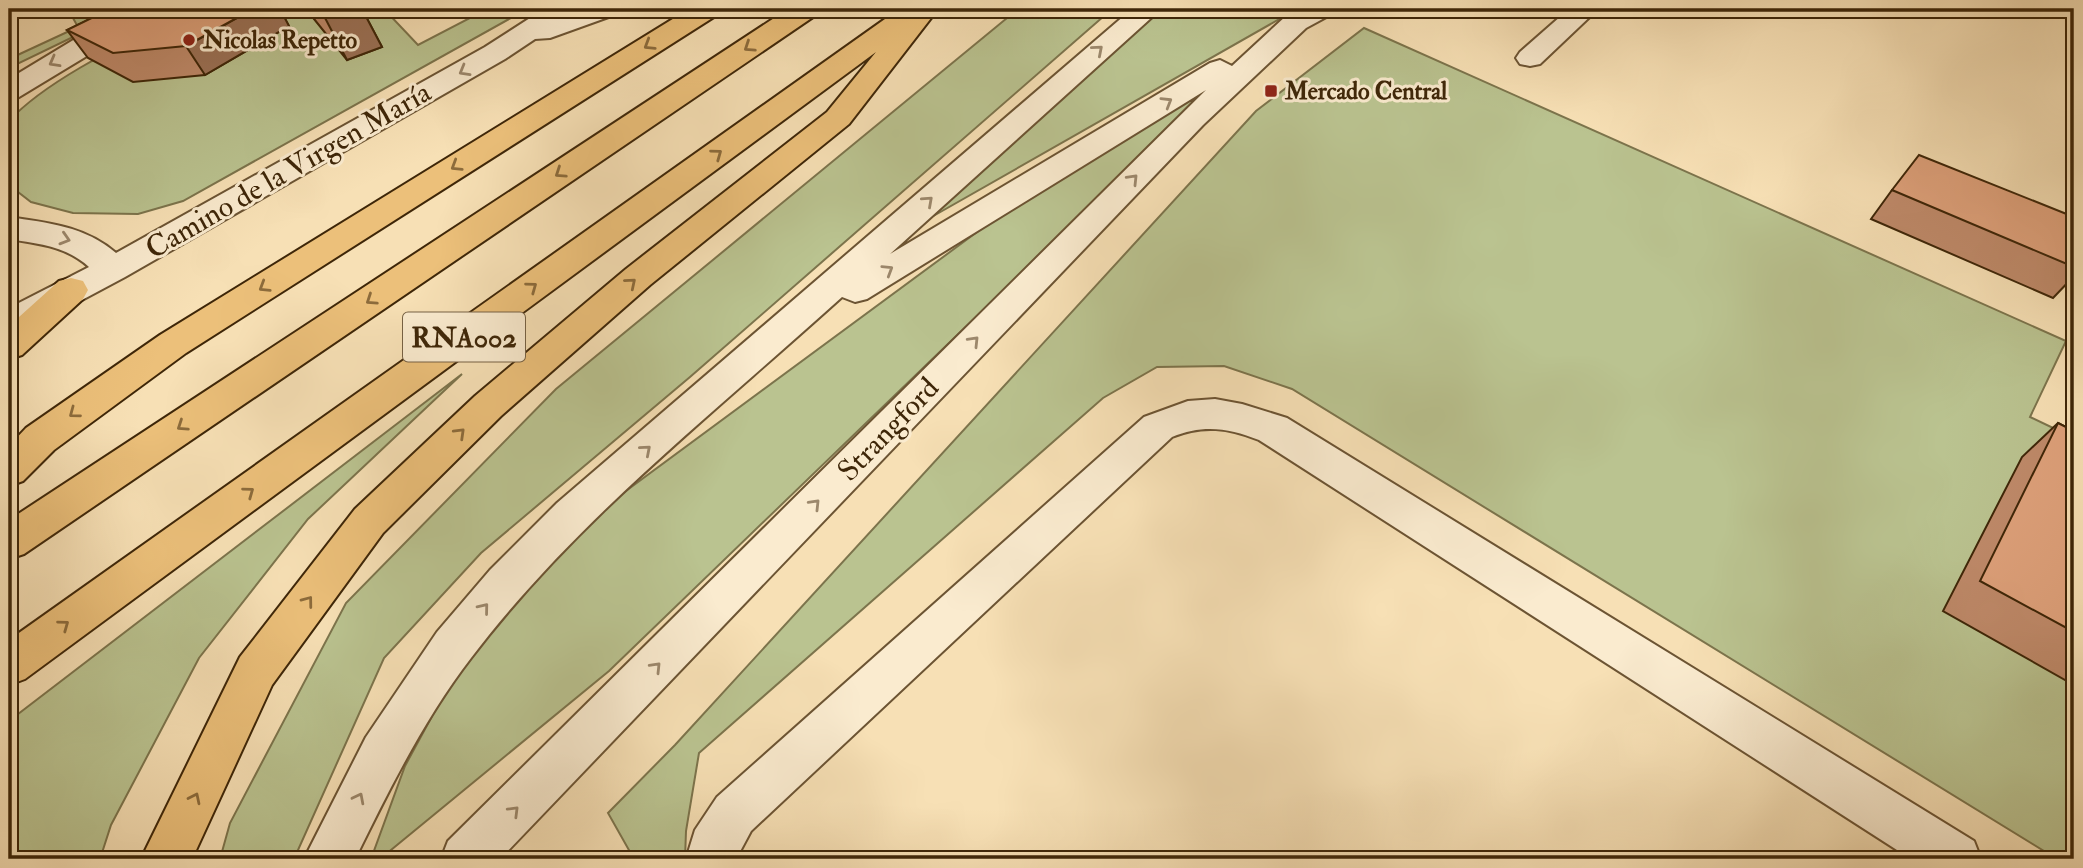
<svg xmlns="http://www.w3.org/2000/svg" width="2083" height="868" font-family="'IM FELL Double Pica',serif">
<rect width="100%" height="100%" fill="#f7e0b5"/>
<filter id="stains"><feTurbulence type="fractalNoise" baseFrequency=".00286" numOctaves="4"/><feColorMatrix values="0 0 0 0 .2 0 0 0 0 .09 0 0 0 0 .02 0 0 0 .5 -.17"/></filter>
<radialGradient id="worn" r=".72"><stop offset=".6" stop-color="#630" stop-opacity="0"/><stop offset="1" stop-color="#630" stop-opacity=".3"/></radialGradient>
<!-- green -->
<path fill="#bac390" stroke="#7c744c" stroke-width="2" d="M 68,9 L 131,9 L 9,68 L 9,59 L 78,27 Z
M 193,9 L 306,9 L 347,59 L 349,9 L 384,9 L 418,45 L 470,18 L 462,9 L 527,9 L 183,201 L 138,214 L 73,213 L 31,202 L 9,185 L 9,121 C 49,77 138,37 193,9 Z
M 1018,9 L 1112,9 L 690,377 L 481,553 L 384,658 L 294,859 L 220,859 L 230,823 L 346,603 L 556,389 Z
M 1163,9 L 1297,9 L 921,223 L 1076,80 Z
M 1364,28 L 2066,341 L 2030,417 L 2074,438 L 2074,859 L 2057,859 L 1292,389 L 1224,366 L 1157,367 L 1103,398 L 699,753 L 686,831 L 685,859 L 634,859 L 608,813 L 675,745 L 1256,111 Z
M 1232,70 L 609,671 L 380,859 L 371,859 L 405,766 L 469,648 L 596,513 L 996,218 Z
M 462,374 L 308,519 L 199,658 L 111,825 L 100,859 L 9,859 L 9,721 Z"/>
<g fill="none" stroke-linecap="round" stroke-linejoin="round">
<!-- minor casing -->
<g stroke="#6c5433" stroke-width="4">
<path id="minor" d="M 137,9 L 171,9 L 168,15 L 100,48 L 19,97 L 9,100 L 9,79 L 80,36 Z
M 544,9 L 617,9 L 614,15 L 550,38 L 535,39 L 505,59 L 125,277 L 22,332 L 9,336 L 9,308 L 89,267 C 66,246 39,244 9,239 L 9,217 C 48,223 85,226 116,253 L 485,47 Z
M 1132,9 L 1161,9 L 890,254 L 1210,63 L 1220,60 L 1232,66 L 1286,16 L 1300,9 L 1333,9 L 1330,15 L 1306,28 L 1203,125 L 500,859 L 441,859 L 448,841 L 1206,90 L 867,299 L 855,302 L 842,297 C 714,413 576,520 471,658 C 424,719 389,790 355,859 L 304,859 L 366,737 L 437,632 L 490,570 L 557,503 Z
M 1569,9 L 1598,9 L 1540,64 L 1530,66 L 1520,64 L 1516,58 L 1520,52 Z
M 1215,399 L 1242,404 L 1287,418 L 1974,841 L 1981,859 L 1911,859 L 1259,440 C 1229,428 1203,424 1172,437 L 751,831 L 736,859 L 686,859 L 695,830 L 717,797 L 1144,417 L 1188,401 Z"/>
</g>
<!-- highway casing -->
<g stroke="#3e2608" stroke-width="4">
<path id="highway" d="M 689,9 L 720,9 L 717,15 L 186,353 L 54,450 L 23,481 L 9,486 L 9,446 L 26,428 L 160,335 Z
M 788,9 L 819,9 L 816,15 L 24,554 L 9,559 L 9,520 Z
M 911,9 L 938,9 L 849,124 L 650,285 L 501,416 L 383,533 L 272,685 L 192,859 L 141,859 L 240,657 L 355,509 L 475,396 L 626,269 L 827,112 L 876,52 L 25,679 L 9,685 L 9,640 L 885,19 L 895,17 L 903,19 Z
M 71,278 L 83,281 L 88,290 L 83,299 L 22,355 L 9,359 L 9,326 L 59,281 Z"/>
</g>
<!-- minor -->
<use href="#minor" fill="#faebcf" fill-rule="evenodd"/>
<!-- highway -->
<use href="#highway" fill="#ecc07a" fill-rule="evenodd"/>
</g>
<!-- wall -->
<path fill="#bf8a6a" stroke="#3e2608" stroke-width="2" d="M 110,9 L 280,9 L 289,26 L 205,75 L 133,82 L 88,58 L 67,30 Z
M 306,9 L 362,9 L 382,47 L 347,60 Z
M 1892,190 L 2074,217 L 2074,276 L 2053,298 L 1871,219 Z
M 2058,423 L 2074,431 L 2074,685 L 1943,611 L 2022,457 Z"/>
<!-- shaded-wall -->
<path fill="#9b7156" stroke="#3e2608" stroke-width="2" d="M 253,9 L 280,9 L 289,26 L 205,75 L 186,46 Z
M 339,9 L 362,9 L 382,47 L 347,60 L 323,14 Z"/>
<!-- building -->
<path fill="#dea17b" stroke="#3e2608" stroke-width="2" d="M 110,9 L 253,9 L 186,46 L 113,53 L 67,30 Z
M 318,9 L 339,9 L 323,14 Z
M 1919,155 L 2074,217 L 2074,267 L 1892,190 Z
M 2058,423 L 2074,431 L 2074,632 L 1980,581 Z"/>
<!-- one-way arrows -->
<defs><path id="oneway-chevron" d="M-2-3.5L2.5 0L-2 3.5" fill="none" stroke-width="1.6" stroke-linecap="round" stroke-linejoin="round" transform="scale(1.75)"/></defs>
<g stroke="#8c6b3b">
<use href="#oneway-chevron" transform="translate(649 45) rotate(148)"/>
<use href="#oneway-chevron" transform="translate(749 47) rotate(146)"/>
<use href="#oneway-chevron" transform="translate(717 154) rotate(-36)"/>
<use href="#oneway-chevron" transform="translate(456 166) rotate(148)"/>
<use href="#oneway-chevron" transform="translate(560 173) rotate(146)"/>
<use href="#oneway-chevron" transform="translate(631 283) rotate(-40)"/>
<use href="#oneway-chevron" transform="translate(264 287) rotate(148)"/>
<use href="#oneway-chevron" transform="translate(532 287) rotate(-36)"/>
<use href="#oneway-chevron" transform="translate(371 300) rotate(146)"/>
<use href="#oneway-chevron" transform="translate(74 413) rotate(143)"/>
<use href="#oneway-chevron" transform="translate(182 426) rotate(146)"/>
<use href="#oneway-chevron" transform="translate(460 433) rotate(-44)"/>
<use href="#oneway-chevron" transform="translate(249 492) rotate(-36)"/>
<use href="#oneway-chevron" transform="translate(308 601) rotate(-53)"/>
<use href="#oneway-chevron" transform="translate(64 625) rotate(-36)"/>
<use href="#oneway-chevron" transform="translate(195 798) rotate(-64)"/>
</g>
<g stroke="#9c886c">
<use href="#oneway-chevron" transform="translate(1098 50) rotate(-41)"/>
<use href="#oneway-chevron" transform="translate(54 62) rotate(151)"/>
<use href="#oneway-chevron" transform="translate(464 71) rotate(150)"/>
<use href="#oneway-chevron" transform="translate(1167 102) rotate(-31)"/>
<use href="#oneway-chevron" transform="translate(1133 179) rotate(-46)"/>
<use href="#oneway-chevron" transform="translate(928 201) rotate(-42)"/>
<use href="#oneway-chevron" transform="translate(65 239) rotate(17)"/>
<use href="#oneway-chevron" transform="translate(888 270) rotate(-32)"/>
<use href="#oneway-chevron" transform="translate(974 341) rotate(-46)"/>
<use href="#oneway-chevron" transform="translate(646 450) rotate(-41)"/>
<use href="#oneway-chevron" transform="translate(815 504) rotate(-46)"/>
<use href="#oneway-chevron" transform="translate(484 608) rotate(-51)"/>
<use href="#oneway-chevron" transform="translate(656 667) rotate(-46)"/>
<use href="#oneway-chevron" transform="translate(359 798) rotate(-63)"/>
<use href="#oneway-chevron" transform="translate(514 811) rotate(-45)"/>
</g>
<!-- markers -->
<g fill="#8f2418" stroke="#faebcf" stroke-width="2.5">
<circle cx="189" cy="40" r="7"/>
<rect x="1264" y="84" width="14" height="14" rx="3.5"/>
</g>
<g text-anchor="middle" stroke-width="6" stroke-linejoin="round" paint-order="stroke">
<!-- far-poi labels -->
<g font-size="24" font-weight="bold" fill="#3e2608" stroke="#faebcf" text-anchor="start">
<text x="203" y="48">Nicolas Repetto</text>
<text x="1285" y="99">Mercado Central</text>
</g>
<!-- shield labels -->
<rect fill="#faebcf" stroke="#766144" stroke-width="2" x="403" y="312.5" width="122" height="49" rx="5"/>
<g font-size="28" font-weight="bold" fill="#3e2608">
<text x="464" y="347">RNA002</text>
</g>
<!-- street labels -->
<g font-size="30" fill="#3e2608" stroke="#faebcf">
<text transform="translate(288 170) rotate(-30)" y="10">Camino de la Virgen María</text>
<text transform="translate(888 429) rotate(-46)" y="10">Strangford</text>
</g>
</g>
<!-- margin -->
<rect width="2083" height="868" fill="none" stroke="#f7e0b5" stroke-width="35"/>
<rect x="10" y="10" width="2062" height="847" fill="none" stroke="#3e2608" stroke-width="3.5"/>
<rect x="18" y="18" width="2048" height="833" fill="none" stroke="#3e2608" stroke-width="2"/>
<rect width="100%" height="100%" filter="url(#stains)"/>
<rect width="100%" height="100%" fill="url(#worn)"/>
</svg>
